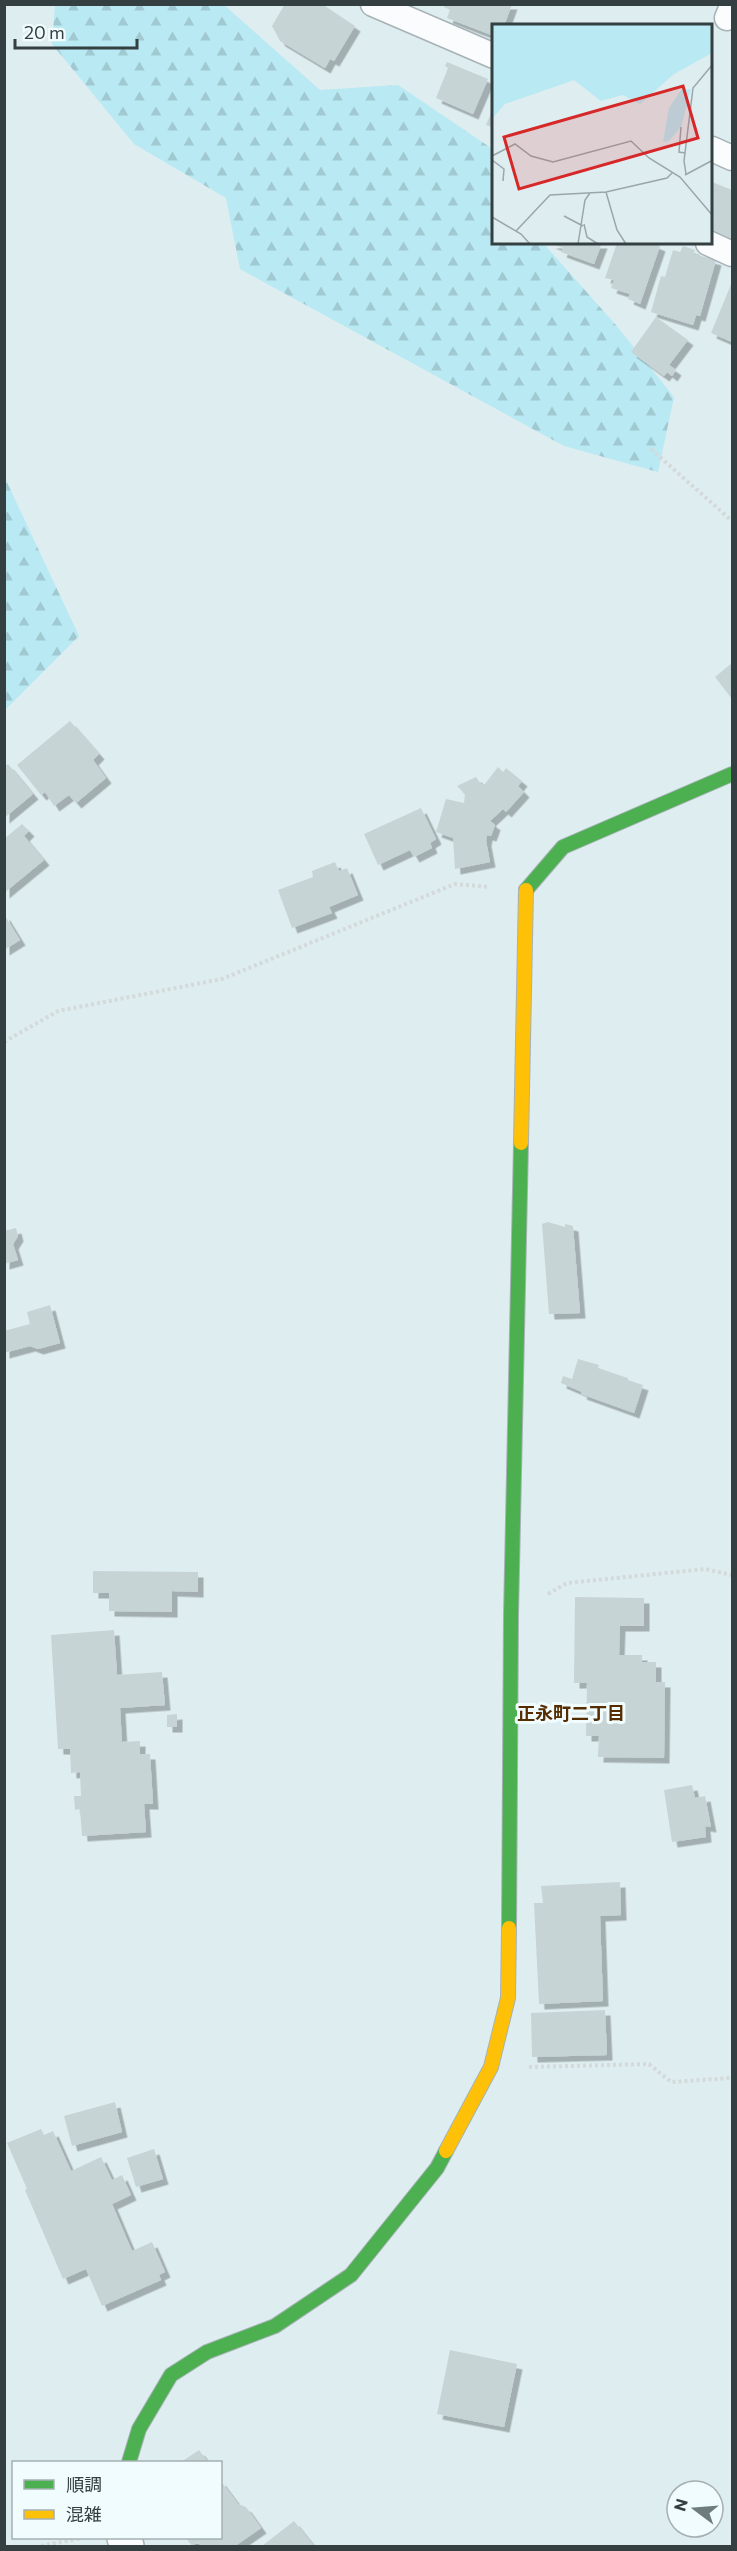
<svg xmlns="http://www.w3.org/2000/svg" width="737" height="2551" font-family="Commissioner,'Noto Sans JP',sans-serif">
<defs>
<pattern id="forest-firs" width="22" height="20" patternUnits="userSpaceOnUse" patternTransform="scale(1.5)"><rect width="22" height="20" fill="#b9e9f3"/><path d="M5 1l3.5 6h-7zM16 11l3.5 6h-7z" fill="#a0c9d2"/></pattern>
<filter id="shadow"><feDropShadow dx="5.5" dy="5.5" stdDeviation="0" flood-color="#0004"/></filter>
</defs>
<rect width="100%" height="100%" fill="#deedf0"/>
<!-- forest -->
<path fill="url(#forest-firs)" d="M 55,5 L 224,5 L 320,90 L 398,85 L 494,150 L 494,243 L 543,243 L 615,324 L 674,397 L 658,472 L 564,446 L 240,269 L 226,198 L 134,144 L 52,44 Z
M 4,476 L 79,636 L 5,710 L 4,710 Z"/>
<!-- building -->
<path fill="#c7d4d6" filter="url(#shadow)" d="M 285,4 L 322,4 L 355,26 L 334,61 L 330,59 L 325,68 L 280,41 L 272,26 Z
M 445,4 L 512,4 L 504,26 L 494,26 L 494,36 L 447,18 L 450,10 L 444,7 Z
M 447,62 L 488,79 L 473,114 L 436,98 L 448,68 L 445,66 Z
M 494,106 L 494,128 L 486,125 Z
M 712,182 L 732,190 L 732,240 L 712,232 Z
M 550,243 L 602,243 L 594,264 L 561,252 L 563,248 Z
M 617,243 L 653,243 L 660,246 L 640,304 L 628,299 L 630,294 L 611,288 L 614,280 L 605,278 Z
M 683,246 L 695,250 L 693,254 L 716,260 L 700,316 L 696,315 L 693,325 L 651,312 L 661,276 L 665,277 L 673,250 L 680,252 Z
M 732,282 L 732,342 L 711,333 Z
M 656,317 L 688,340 L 669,365 L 676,370 L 672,376 L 667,372 L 664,376 L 631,352 Z
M 732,663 L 732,699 L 715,677 Z
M 70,721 L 99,754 L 93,760 L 106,778 L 76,803 L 69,795 L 54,806 L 45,792 L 41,795 L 17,765 Z
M 8,764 L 33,794 L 4,818 L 4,767 Z
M 498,767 L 503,772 L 506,768 L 522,781 L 518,786 L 524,792 L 506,812 L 503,809 L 490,821 L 495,825 L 491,836 L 487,835 L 486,841 L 490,862 L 455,869 L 453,838 L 436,832 L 446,799 L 464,803 L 465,794 L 457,786 L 476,777 L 481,784 L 485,784 Z
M 421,808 L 436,839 L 430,843 L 432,848 L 414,857 L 410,850 L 378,865 L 364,834 Z
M 22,824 L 29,831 L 24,836 L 44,860 L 4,893 L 4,839 Z
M 335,862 L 339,871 L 347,868 L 358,895 L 329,907 L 332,913 L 292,928 L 278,890 L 313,877 L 312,871 Z
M 4,914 L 20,940 L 4,950 Z
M 548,1222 L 565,1227 L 565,1224 L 573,1226 L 580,1313 L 549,1314 L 542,1224 Z
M 16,1228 L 18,1236 L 13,1244 L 18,1260 L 4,1264 L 4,1231 Z
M 50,1305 L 60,1343 L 38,1349 L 30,1346 L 4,1353 L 4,1331 L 30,1324 L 27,1312 Z
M 578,1359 L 599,1365 L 598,1368 L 628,1378 L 628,1380 L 643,1385 L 634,1413 L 581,1394 L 582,1392 L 561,1383 L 563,1376 L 572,1379 Z
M 93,1571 L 198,1572 L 198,1592 L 172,1591 L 172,1612 L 109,1611 L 109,1593 L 93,1593 Z
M 575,1597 L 644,1598 L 644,1626 L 620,1626 L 619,1655 L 642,1655 L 642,1662 L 656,1662 L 656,1682 L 665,1682 L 664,1758 L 598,1757 L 599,1736 L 586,1736 L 587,1683 L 574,1683 Z
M 114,1630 L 117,1675 L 162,1672 L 165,1705 L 120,1708 L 122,1742 L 140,1741 L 140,1754 L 150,1754 L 153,1804 L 144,1804 L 146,1832 L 82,1836 L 80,1809 L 75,1810 L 74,1796 L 81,1796 L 80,1772 L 71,1773 L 70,1749 L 58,1749 L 51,1635 Z
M 177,1714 L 177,1727 L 167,1727 L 167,1715 Z
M 692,1785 L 695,1798 L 705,1796 L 711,1827 L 705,1826 L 706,1837 L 672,1842 L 664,1790 Z
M 620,1882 L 621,1915 L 600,1916 L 603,2001 L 539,2004 L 534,1903 L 543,1903 L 541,1886 Z
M 605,2010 L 607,2055 L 532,2057 L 531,2013 Z
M 115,2102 L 122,2132 L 72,2146 L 64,2116 Z
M 41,2129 L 44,2135 L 53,2131 L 71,2171 L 101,2157 L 112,2180 L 122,2175 L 131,2195 L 112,2204 L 132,2251 L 152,2242 L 165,2272 L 159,2275 L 161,2280 L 102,2306 L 86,2269 L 63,2279 L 25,2190 L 27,2189 L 7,2143 Z
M 154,2149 L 163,2179 L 136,2187 L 127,2158 Z
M 450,2350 L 517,2364 L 504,2427 L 437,2414 Z
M 199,2450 L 208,2462 L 181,2462 Z
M 220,2480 L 238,2504 L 246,2507 L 261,2528 L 235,2546 L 201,2546 L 198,2542 L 192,2546 L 186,2538 L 220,2538 Z
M 294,2521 L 314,2546 L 262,2546 Z"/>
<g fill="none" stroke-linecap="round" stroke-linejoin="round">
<!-- lane casing -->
<g stroke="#a6b2b5" stroke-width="27">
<path id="lane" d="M 373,4 L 494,56
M 727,18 L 732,6
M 712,149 L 732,158
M 708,243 L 732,254"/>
</g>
<!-- street casing -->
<g stroke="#a6b2b5" stroke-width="36">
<path id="street" d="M 124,2538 L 127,2546"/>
</g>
<!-- fast casing -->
<g stroke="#a6b2b5" stroke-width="16">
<path id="fast" d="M 526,890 L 563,847 L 732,774
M 509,1928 L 511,1615 L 521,1143
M 129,2462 L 139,2429 L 171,2375 L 207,2352 L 275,2326 L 351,2275 L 437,2168 L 446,2151"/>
</g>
<!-- slow casing -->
<g stroke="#a6b2b5" stroke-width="16">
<path id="slow" d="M 521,1143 L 526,890
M 446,2151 L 491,2067 L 508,1998 L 509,1928"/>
</g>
<!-- path -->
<path stroke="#d4d9da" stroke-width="4" stroke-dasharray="3 3" stroke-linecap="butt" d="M 651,449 L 732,521
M 4,1042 L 58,1011 L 222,979 L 455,884 L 490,887
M 548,1594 L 567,1583 L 705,1569 L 732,1575
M 529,2067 L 649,2064 L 671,2082 L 732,2078
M 41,2546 L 82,2538"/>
<!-- lane -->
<use href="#lane" stroke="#fafcfd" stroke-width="24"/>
<!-- street -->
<use href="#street" stroke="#fafcfd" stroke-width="33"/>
<!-- fast -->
<use href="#fast" stroke="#4caf50" stroke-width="14"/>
<!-- slow -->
<use href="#slow" stroke="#ffc107" stroke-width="14"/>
</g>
<g text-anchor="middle" stroke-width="6" stroke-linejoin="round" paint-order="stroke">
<!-- neighbourhood labels -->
<g font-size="18" font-weight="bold" fill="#552d00" stroke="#f0fcfe">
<text x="571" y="1720">正永町二丁目</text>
</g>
</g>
<!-- overview -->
<g transform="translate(492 24)">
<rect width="220" height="220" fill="#deedf0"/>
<path d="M 0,0 L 220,0 L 220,29 L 182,50 L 148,80 L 131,71 L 109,77 L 82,56 L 13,80 L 0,95 ZM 199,65 L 189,103 L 177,117 L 171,118 L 177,84 L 189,66 Z" fill="#b9e9f3"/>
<path fill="none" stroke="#9aa7aa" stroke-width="1.5" d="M 189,103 L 187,128 L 193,129M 0,132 L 23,120 L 39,132 L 61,138 L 139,117 L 157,134 L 188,153 L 221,192M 0,136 L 12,145 L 11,157M 194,150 L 192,137 L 201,64 L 221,40M 193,151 L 221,136M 114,168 L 125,206 L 134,220M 72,192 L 91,202M 0,193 L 29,210 L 38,220M 92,200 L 95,213 L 106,220M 24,207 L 58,171 L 114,168 L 175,154 L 180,149M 86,220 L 93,176 L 98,169"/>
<path fill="#d62828" fill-opacity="0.15" stroke="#d62828" stroke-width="3" d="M 191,62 L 206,114 L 27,165 L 12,113 Z"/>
<rect width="220" height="220" fill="none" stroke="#333f41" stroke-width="3"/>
</g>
<!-- border -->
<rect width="737" height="2551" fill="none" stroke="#333f41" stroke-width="12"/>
<!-- legend -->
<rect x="12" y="2461" width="210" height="78" fill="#f0fcfe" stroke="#a4b0b2" stroke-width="1.5"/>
<rect x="24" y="2480" width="30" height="9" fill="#4caf50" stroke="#a4b0b2" stroke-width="1.5"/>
<text x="66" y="2491" font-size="18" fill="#333f41">順調</text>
<rect x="24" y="2510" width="30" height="9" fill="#ffc107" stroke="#a4b0b2" stroke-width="1.5"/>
<text x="66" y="2521" font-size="18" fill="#333f41">混雑</text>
<!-- north arrow -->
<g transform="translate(695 2509) rotate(286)"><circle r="28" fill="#f0fcfe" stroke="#a4b0b2" stroke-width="1.5"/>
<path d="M0-4.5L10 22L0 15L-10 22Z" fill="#6f7c7e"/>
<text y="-9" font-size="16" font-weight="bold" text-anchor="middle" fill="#333f41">N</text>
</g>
<!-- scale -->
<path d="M15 39v9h122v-9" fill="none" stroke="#333f41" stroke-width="3"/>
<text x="24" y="39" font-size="18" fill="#333f41" stroke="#f0fcfe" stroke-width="4.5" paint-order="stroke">20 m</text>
</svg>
